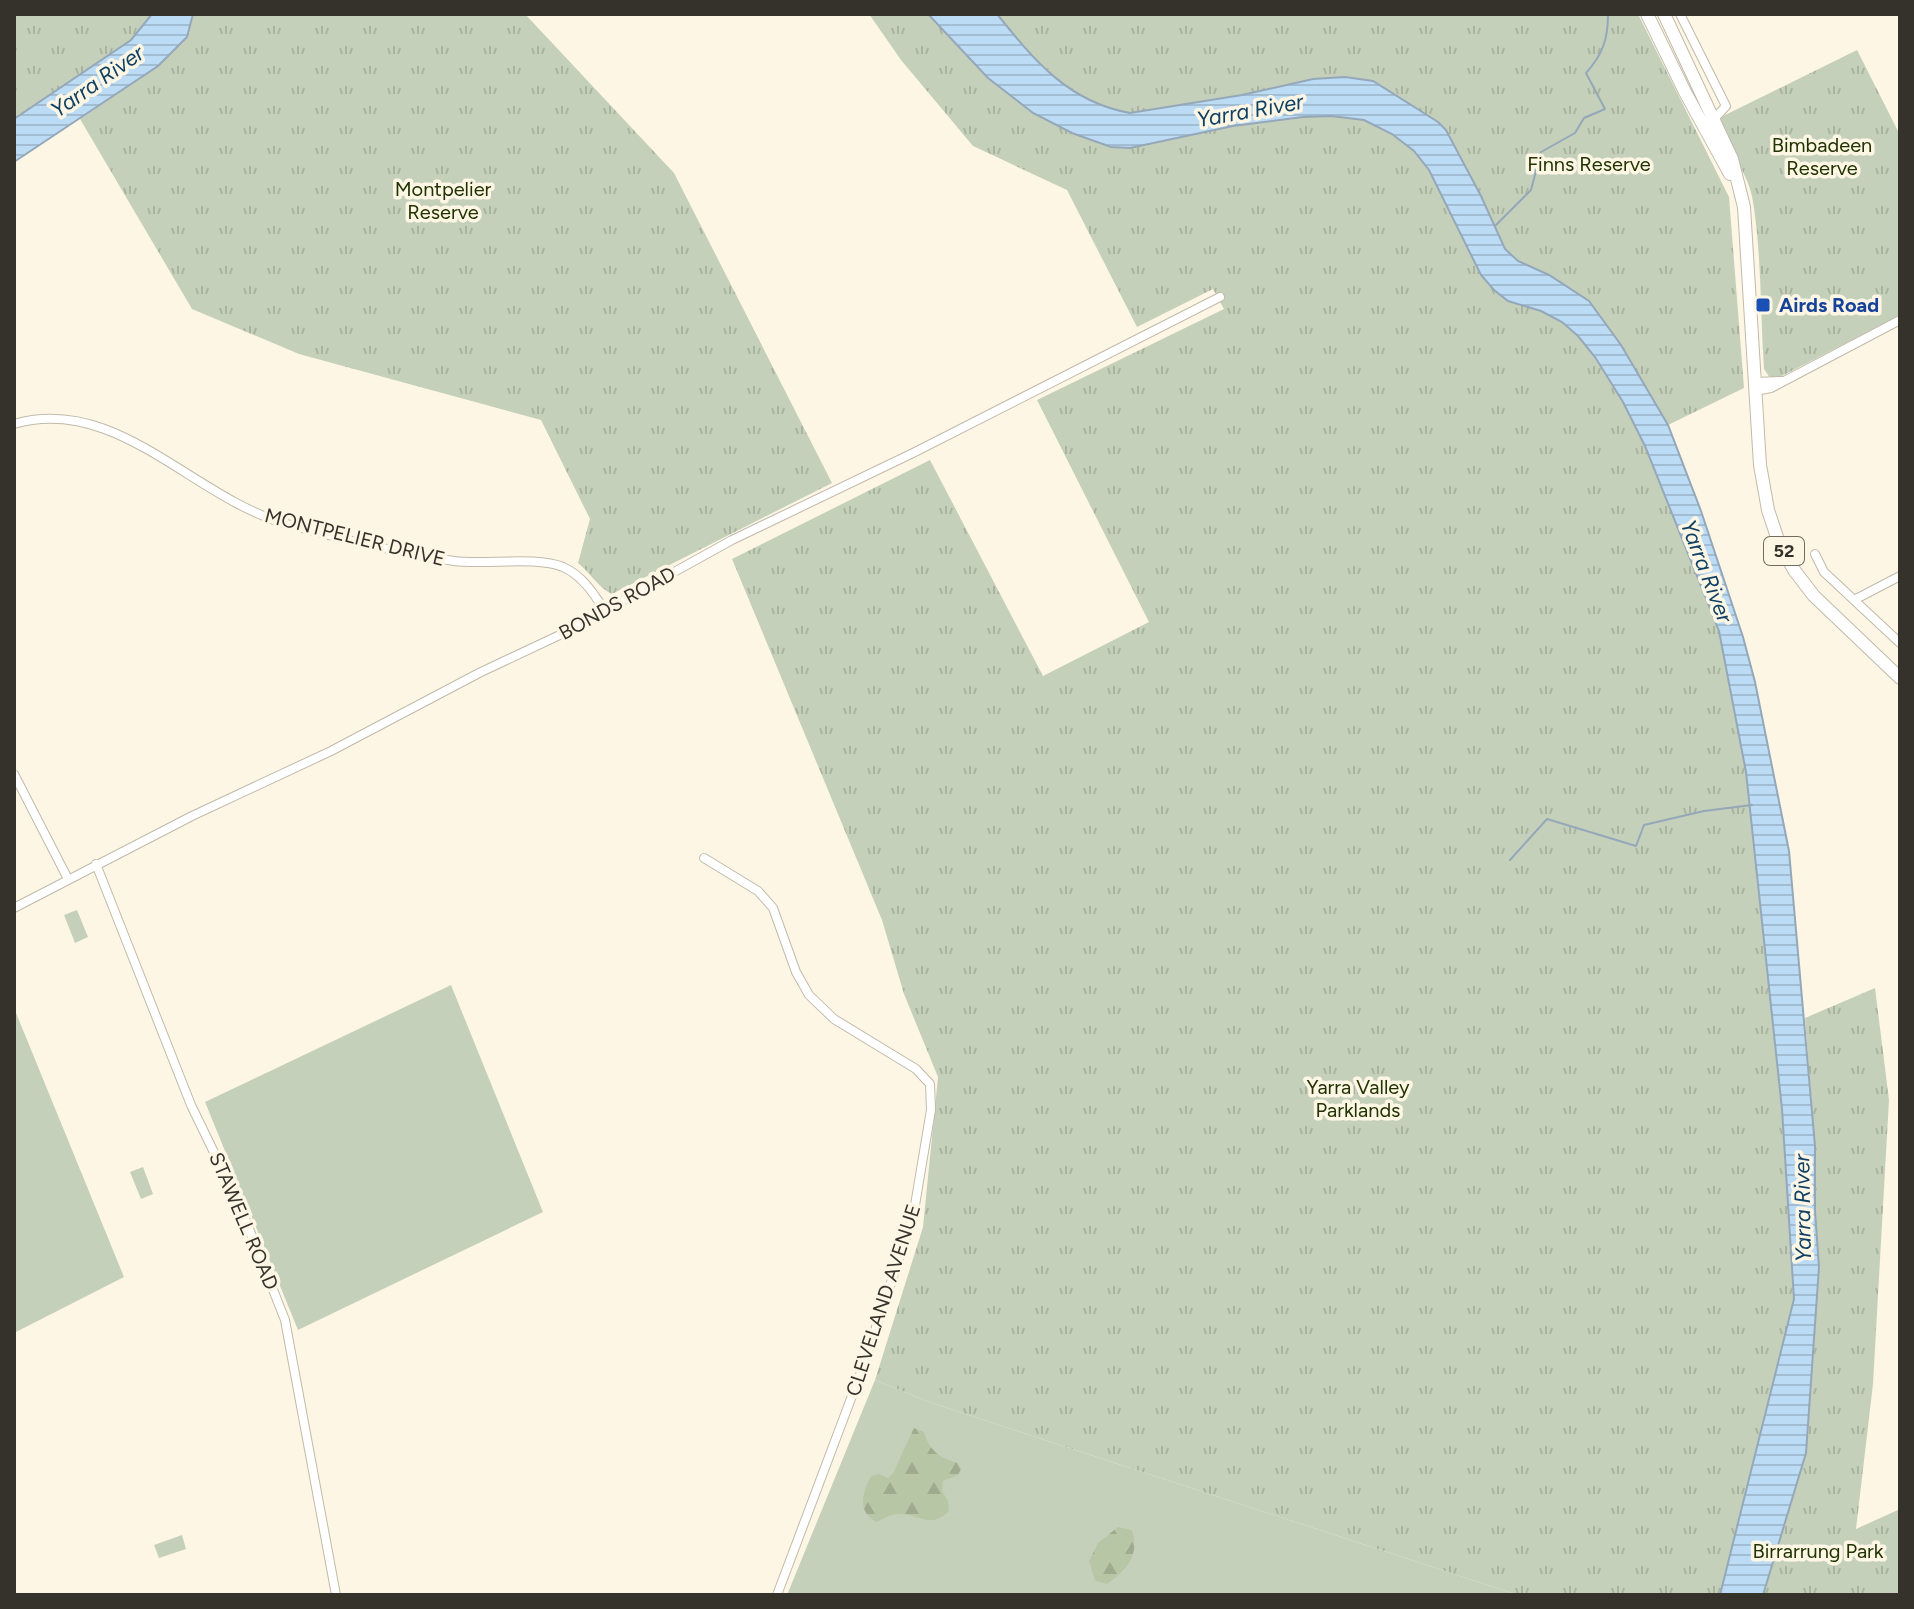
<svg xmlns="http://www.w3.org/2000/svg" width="1914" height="1609" font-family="Figtree,sans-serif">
<defs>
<pattern id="forest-firs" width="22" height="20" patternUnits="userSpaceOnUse" patternTransform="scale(2)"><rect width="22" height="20" fill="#b7c7a6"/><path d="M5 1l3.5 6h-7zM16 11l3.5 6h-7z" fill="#9eab8f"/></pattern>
<pattern id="park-tufts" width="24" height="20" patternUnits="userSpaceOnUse" patternTransform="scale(2)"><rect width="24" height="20" fill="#c5d0ba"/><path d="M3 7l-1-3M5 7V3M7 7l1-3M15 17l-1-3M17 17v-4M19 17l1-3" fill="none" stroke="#aab3a0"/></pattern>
<pattern id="water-rules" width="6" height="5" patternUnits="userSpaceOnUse" patternTransform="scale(2)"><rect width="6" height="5" fill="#bcdbf5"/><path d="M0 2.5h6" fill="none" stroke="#a2bcd2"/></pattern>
</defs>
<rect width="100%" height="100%" fill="#fdf6e5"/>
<!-- grass -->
<path fill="#c5d0ba" d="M 77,910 L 88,937 L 75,943 L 64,915 Z
M 451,985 L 543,1212 L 298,1330 L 205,1102 Z
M 14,1008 L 124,1277 L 14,1333 Z
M 143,1167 L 153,1194 L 141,1199 L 130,1172 Z
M 875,1380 L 929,1402 L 1518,1595 L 787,1595 Z
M 182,1535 L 186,1549 L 159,1558 L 154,1545 Z"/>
<!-- forest -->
<path fill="url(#forest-firs)" d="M 914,1428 L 924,1432 C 930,1451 938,1457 958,1463 L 961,1469 L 958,1475 L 943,1481 L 942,1491 L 948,1501 L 949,1511 C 930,1530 921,1514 900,1514 C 891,1513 884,1519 876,1522 C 857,1511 862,1493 871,1476 L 879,1474 L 888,1478 L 893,1473 Z
M 1118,1527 L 1132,1530 C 1140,1555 1127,1570 1107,1584 L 1095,1581 L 1089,1561 L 1098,1543 Z"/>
<!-- park -->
<path fill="url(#park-tufts)" d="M 14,14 L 159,14 L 157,28 L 14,122 Z
M 193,14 L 525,14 L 674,173 L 832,483 L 612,594 C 599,589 590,572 578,563 L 590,519 L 541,420 L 299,354 L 192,309 L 80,119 L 158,66 L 187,37 Z
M 869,14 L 928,14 L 988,78 L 1033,113 L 1072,133 L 1111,147 L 1130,148 L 1233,126 L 1303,117 L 1331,116 L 1364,120 L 1392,134 L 1414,151 L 1429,170 L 1450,209 L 1508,301 L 1541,311 L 1562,322 L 1578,336 L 1594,357 L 1623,402 L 1645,446 L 1719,631 L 1746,772 L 1782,1109 L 1794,1299 L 1720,1595 L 1518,1595 L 929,1402 L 875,1380 L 923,1227 L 938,1077 L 904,994 L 882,920 L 732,559 L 930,460 L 1043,676 L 1149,622 L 1037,400 L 1224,309 L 1213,289 L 1137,327 L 1067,190 L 973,146 L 901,60 Z
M 997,14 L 1638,14 L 1729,197 L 1744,388 L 1668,425 L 1621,345 L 1589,301 L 1549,275 L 1518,261 L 1505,249 L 1481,196 L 1446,130 L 1438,122 L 1373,81 L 1345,77 L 1313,79 L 1242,95 L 1130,113 C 1068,102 1034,60 997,14 Z
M 1857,50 L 1900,135 L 1900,315 L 1778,378 L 1770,378 L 1764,369 C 1760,312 1762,252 1752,196 C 1747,170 1720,139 1721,117 Z
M 1875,988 L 1889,1100 L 1873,1384 L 1856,1529 L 1900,1509 L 1900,1595 L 1763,1595 L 1806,1453 L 1819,1267 L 1815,1211 L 1815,1146 L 1805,1018 Z"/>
<!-- water -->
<path fill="url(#water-rules)" stroke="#94a8b9" stroke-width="2" d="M 152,14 L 193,14 L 187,37 L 158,66 L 14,162 L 14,119 L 131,40 Z
M 928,14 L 997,14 C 1034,60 1068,102 1130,113 L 1242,95 L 1313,79 L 1345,77 L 1373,81 L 1438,122 L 1446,130 L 1481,196 L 1505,249 L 1518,261 L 1549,275 L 1589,301 L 1621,345 L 1668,425 L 1701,511 L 1743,637 L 1755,682 L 1789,851 L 1815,1146 L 1815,1211 L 1819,1267 L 1806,1453 L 1763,1595 L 1720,1595 L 1794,1299 L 1782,1109 L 1746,772 L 1719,631 L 1645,446 L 1623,402 L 1595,357 L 1578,336 L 1562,322 L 1541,311 L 1508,301 L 1494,290 L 1481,275 L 1429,170 L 1414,151 L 1392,134 L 1364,120 L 1331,116 L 1303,117 L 1233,126 L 1130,148 L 1111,147 L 1072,133 L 1033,113 L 988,78 Z"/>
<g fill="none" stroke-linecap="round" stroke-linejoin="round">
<!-- stream -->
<path stroke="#94a8b9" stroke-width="2" d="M 1495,226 L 1531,190 L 1541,152 L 1575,133 L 1584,118 L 1605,109 L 1586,73 C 1603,54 1608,39 1608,14
M 1510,860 L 1547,819 L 1636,846 L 1644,825 L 1704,811 L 1752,805"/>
<!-- minor casing -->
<g stroke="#c0baaa" stroke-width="10">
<path id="minor" d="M 1680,14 L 1726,106 L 1714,119
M 1755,382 L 1783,381
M 1755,391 L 1771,388 L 1900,320
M 14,424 C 117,394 194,499 287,524 C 341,539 398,553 454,561 C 485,565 536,556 563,567 C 583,576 594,594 605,611
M 1815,554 L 1824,572 L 1900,643
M 1854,600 L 1900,576
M 14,774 L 68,879
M 704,858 L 758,891 L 773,908 L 796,972 L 809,995 L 834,1019 L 916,1069 L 930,1084 L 931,1110 L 913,1217 L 861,1372 L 777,1595
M 96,864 L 191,1105 L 240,1206 L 285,1320 L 336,1595
M 14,908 L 192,816 L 331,751 L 481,672 L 564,633 L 732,540 L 913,453 L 1220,297"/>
</g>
<!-- primary casing -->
<g stroke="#c0baaa" stroke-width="14">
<path id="primary" d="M 1647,14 L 1685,92 L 1730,174
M 1664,14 L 1732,159 L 1744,207 L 1760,465 L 1768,510 L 1778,540 L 1794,570 L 1814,596 L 1900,678"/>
</g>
<!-- minor -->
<use href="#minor" stroke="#fff" stroke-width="8"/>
<!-- primary -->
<use href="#primary" stroke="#fff" stroke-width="12"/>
</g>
<!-- markers -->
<rect fill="#1a4fb4" stroke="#fdf6e5" stroke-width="3" x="1755" y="297" width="16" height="16" rx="4"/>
<g text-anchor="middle" stroke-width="7" stroke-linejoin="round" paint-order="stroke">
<!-- shield labels -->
<rect fill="#fdf6e5" stroke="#716d64" stroke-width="2" x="1764" y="537" width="40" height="28" rx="6"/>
<g font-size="18" font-weight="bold" fill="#35322c">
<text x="1784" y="557">52</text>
</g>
<!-- park labels -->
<g font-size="20" fill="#203300" stroke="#fdf6e5">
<text x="1822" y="152">Bimbadeen<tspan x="1822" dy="23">Reserve</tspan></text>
<text x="1589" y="171">Finns Reserve</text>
<text x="443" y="196">Montpelier<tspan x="443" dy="23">Reserve</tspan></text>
<text x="1358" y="1094">Yarra Valley<tspan x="1358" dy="23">Parklands</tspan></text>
<text x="1818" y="1558">Birrarrung Park</text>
</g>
<!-- transit labels -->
<g font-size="20" font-weight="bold" fill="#164399" stroke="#fdf6e5" text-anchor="start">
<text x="1779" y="312">Airds Road</text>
</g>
<!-- street labels -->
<g font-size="20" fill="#35322c" stroke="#fdf6e5">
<text transform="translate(355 537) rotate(14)" y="7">MONTPELIER DRIVE</text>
<text transform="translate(617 603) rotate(-29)" y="7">BONDS ROAD</text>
<text transform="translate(244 1221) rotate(67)" y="7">STAWELL ROAD</text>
<text transform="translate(883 1300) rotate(-72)" y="7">CLEVELAND AVENUE</text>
</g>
<!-- water labels -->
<g font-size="22" font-style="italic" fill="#104164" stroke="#fdf6e5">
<text transform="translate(97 81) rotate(-35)" y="8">Yarra River</text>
<text transform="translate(1250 110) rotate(-10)" y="8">Yarra River</text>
<text transform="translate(1707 571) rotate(69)" y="8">Yarra River</text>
<text transform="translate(1802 1208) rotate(-91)" y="8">Yarra River</text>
</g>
</g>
<!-- border -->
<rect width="1914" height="1609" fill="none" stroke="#35322c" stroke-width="32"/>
</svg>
